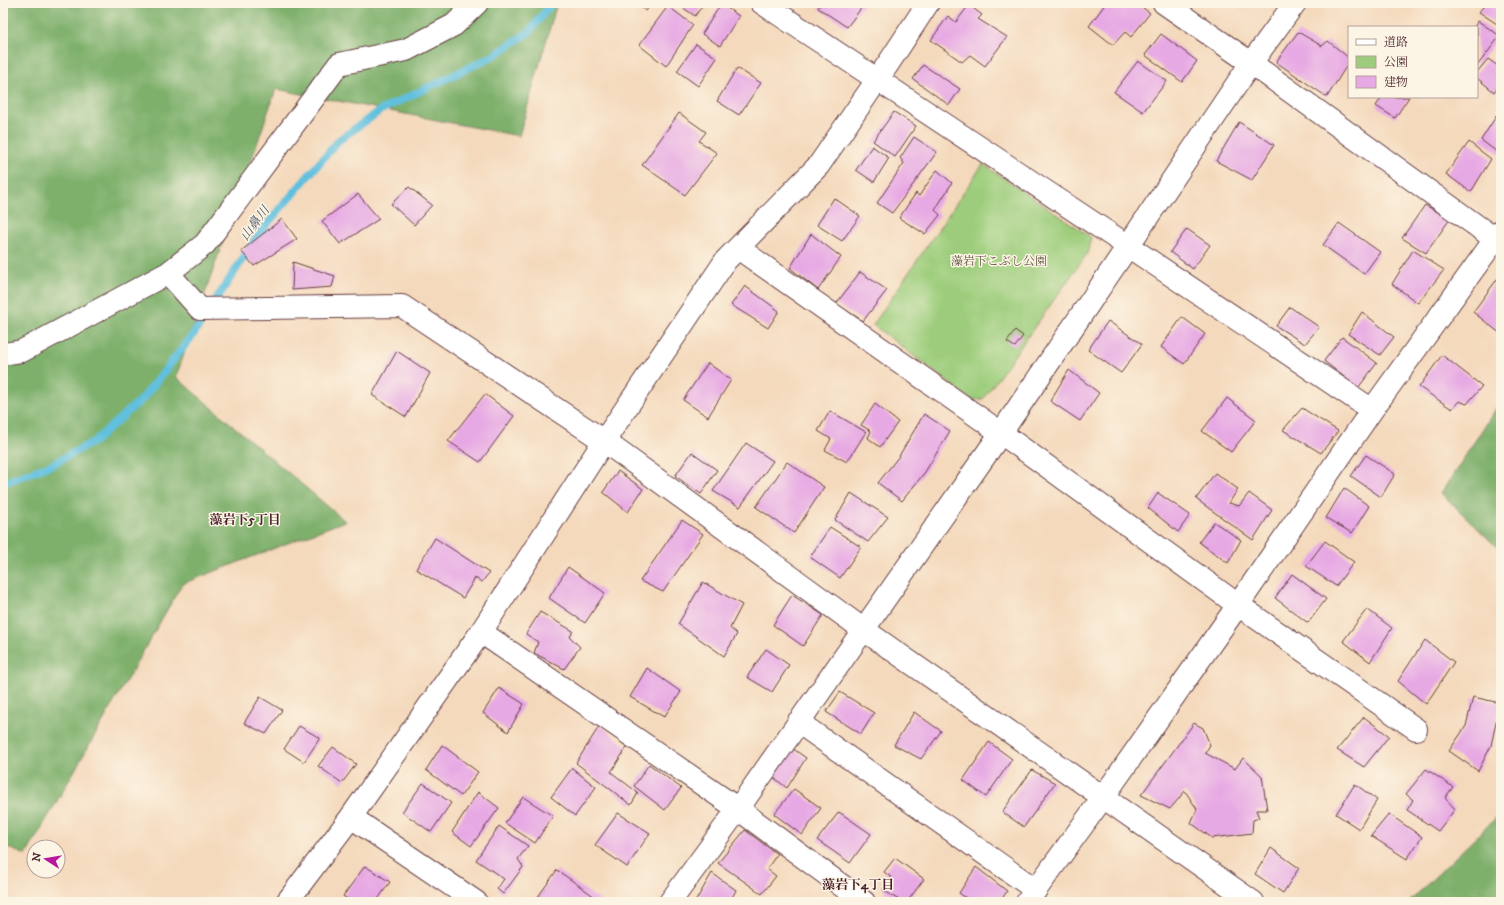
<svg xmlns="http://www.w3.org/2000/svg" width="1504" height="905" font-family="'IM FELL DW Pica','Noto Serif JP',serif">
<rect width="100%" height="100%" fill="#fcf5e5"/>
<filter id="ink" filterUnits="userSpaceOnUse"><feTurbulence type="fractalNoise" baseFrequency=".025" numOctaves="2"/><feDisplacementMap in="SourceGraphic" scale="8" xChannelSelector="R" yChannelSelector="G"/><feConvolveMatrix kernelMatrix="1 2 1 2 8 2 1 2 1" color-interpolation-filters="sRGB"/></filter>
<filter id="wash" filterUnits="userSpaceOnUse"><feTurbulence type="fractalNoise" baseFrequency=".012" numOctaves="4" result="noise"/><feDisplacementMap in="SourceGraphic" scale="16" xChannelSelector="R" yChannelSelector="G"/><feGaussianBlur stdDeviation="0.9" result="paint"/><feColorMatrix in="noise" values="0 0 0 0 0 0 0 0 0 0 0 0 0 0 0 0 0 1.4 0 .05"/><feComposite in="paint" operator="in"/></filter>
<g filter="url(#wash)">
<rect width="100%" height="100%" fill="#f4d9bc"/>
<!-- green -->
<path fill="#9dcd7c" stroke="#747654" d="M 983,164 L 1091,237 L 1087,254 L 983,399 L 972,400 L 873,325 Z"/>
<!-- forest -->
<path fill="#7eb06c" stroke="#64684c" d="M 3,3 L 557,3 L 519,136 L 276,89 L 176,377 L 345,521 L 182,584 L 26,855 L 3,846 Z
M 1501,401 L 1501,551 L 1441,493 Z
M 1501,813 L 1501,902 L 1409,902 Z"/>
<g fill="none" stroke-linecap="round" stroke-linejoin="round">
<!-- stream -->
<path stroke="#60c0de" stroke-width="8" d="M 3,483 L 51,465 L 95,441 L 143,398 L 193,335 L 261,231 L 339,140 L 381,110 L 493,56 L 529,32 L 552,3"/>
</g>
<g id="blocks">
<!-- building -->
<path fill="#e7a9e4" d="M 634,3 L 652,3 L 646,11 Z
M 676,3 L 704,3 L 695,16 Z
M 821,3 L 865,3 L 847,27 L 818,8 Z
M 1106,3 L 1136,3 L 1150,13 L 1131,37 L 1125,32 L 1113,45 L 1089,26 Z
M 1486,3 L 1501,3 L 1500,26 L 1479,12 Z
M 721,4 L 739,16 L 720,46 L 702,34 Z
M 969,5 L 982,15 L 978,19 L 1007,37 L 985,66 L 970,55 L 962,62 L 931,40 L 948,16 L 956,22 Z
M 668,6 L 693,25 L 666,66 L 639,45 Z
M 1478,21 L 1500,36 L 1477,66 L 1477,27 L 1474,27 Z
M 1298,32 L 1322,46 L 1328,41 L 1349,58 L 1349,62 L 1327,97 L 1276,62 Z
M 1161,34 L 1197,61 L 1182,82 L 1145,55 Z
M 696,44 L 717,58 L 698,86 L 677,71 Z
M 1488,59 L 1501,68 L 1501,82 L 1494,92 L 1477,78 L 1477,72 Z
M 1138,61 L 1167,81 L 1143,112 L 1114,92 Z
M 923,65 L 960,89 L 949,105 L 913,79 Z
M 737,68 L 761,83 L 739,115 L 717,101 Z
M 1382,97 L 1409,97 L 1395,118 L 1376,106 Z
M 894,112 L 916,126 L 895,157 L 873,141 Z
M 679,113 L 706,132 L 699,141 L 717,153 L 685,195 L 642,165 Z
M 1497,115 L 1501,118 L 1501,155 L 1481,140 Z
M 1239,122 L 1274,145 L 1252,180 L 1216,161 Z
M 914,137 L 937,152 L 892,213 L 877,203 L 904,163 L 900,158 Z
M 1469,142 L 1491,159 L 1471,192 L 1446,174 Z
M 872,146 L 889,158 L 874,182 L 856,170 Z
M 937,170 L 952,183 L 935,210 L 940,215 L 925,234 L 899,218 L 916,193 L 919,196 Z
M 409,187 L 432,205 L 414,225 L 391,204 Z
M 358,194 L 379,219 L 340,244 L 322,221 Z
M 834,198 L 860,216 L 842,241 L 817,225 Z
M 1425,205 L 1450,219 L 1426,253 L 1402,238 Z
M 282,219 L 297,239 L 254,266 L 241,251 Z
M 1339,223 L 1380,252 L 1364,274 L 1323,245 Z
M 1187,229 L 1210,245 L 1193,269 L 1170,252 Z
M 811,234 L 841,257 L 818,290 L 790,268 Z
M 1413,250 L 1444,270 L 1418,303 L 1392,284 Z
M 293,262 L 335,276 L 332,287 L 292,290 Z
M 860,272 L 887,290 L 863,321 L 836,304 Z
M 1498,278 L 1501,280 L 1501,334 L 1473,312 Z
M 745,286 L 779,311 L 768,328 L 731,305 Z
M 1290,307 L 1319,327 L 1305,344 L 1276,326 Z
M 1362,312 L 1394,337 L 1380,355 L 1348,334 Z
M 1182,317 L 1205,334 L 1184,364 L 1161,347 Z
M 1108,321 L 1142,344 L 1121,373 L 1088,350 Z
M 1015,330 L 1023,336 L 1015,347 L 1007,342 Z
M 1342,337 L 1377,363 L 1358,388 L 1324,361 Z
M 397,351 L 430,373 L 406,417 L 372,395 Z
M 1442,355 L 1482,386 L 1467,404 L 1459,401 L 1452,409 L 1419,387 Z
M 708,363 L 731,380 L 708,417 L 683,400 Z
M 1069,370 L 1099,393 L 1080,421 L 1050,401 Z
M 485,394 L 514,416 L 480,462 L 448,441 Z
M 1227,398 L 1256,420 L 1231,452 L 1202,431 Z
M 875,404 L 898,422 L 880,447 L 868,438 L 871,431 L 861,425 Z
M 1302,408 L 1338,431 L 1321,453 L 1283,430 Z
M 830,411 L 866,432 L 847,462 L 825,450 L 831,439 L 818,431 Z
M 924,414 L 950,431 L 925,472 L 902,501 L 878,483 L 899,456 Z
M 746,443 L 773,461 L 740,507 L 713,491 Z
M 692,452 L 717,470 L 701,494 L 675,476 Z
M 1366,455 L 1395,474 L 1381,497 L 1351,476 Z
M 787,462 L 824,487 L 794,533 L 756,507 Z
M 618,471 L 643,489 L 628,512 L 603,492 Z
M 1215,473 L 1238,489 L 1229,503 L 1239,506 L 1249,493 L 1272,510 L 1253,540 L 1196,499 Z
M 1344,488 L 1369,506 L 1352,533 L 1326,518 Z
M 851,493 L 888,517 L 868,542 L 835,520 Z
M 1158,493 L 1190,515 L 1178,532 L 1148,508 Z
M 682,520 L 703,534 L 663,592 L 640,581 Z
M 1214,522 L 1241,540 L 1228,563 L 1199,542 Z
M 830,527 L 861,547 L 840,578 L 810,557 Z
M 435,538 L 489,573 L 482,582 L 475,578 L 463,598 L 416,569 Z
M 1325,541 L 1354,562 L 1336,586 L 1306,566 Z
M 568,567 L 605,593 L 585,623 L 549,598 Z
M 1292,574 L 1326,599 L 1308,623 L 1275,598 Z
M 703,582 L 742,605 L 730,628 L 737,634 L 724,656 L 678,624 Z
M 792,595 L 823,615 L 803,646 L 773,625 Z
M 1367,609 L 1392,628 L 1370,662 L 1343,641 Z
M 540,612 L 573,631 L 570,637 L 580,647 L 564,669 L 534,653 L 538,642 L 526,634 Z
M 1425,640 L 1454,662 L 1426,704 L 1398,681 Z
M 766,649 L 789,665 L 772,692 L 747,677 Z
M 647,668 L 681,692 L 664,717 L 630,697 Z
M 499,688 L 524,704 L 508,732 L 483,713 Z
M 840,692 L 874,713 L 861,734 L 826,712 Z
M 260,697 L 282,710 L 266,734 L 244,723 Z
M 1473,697 L 1500,703 L 1491,746 L 1478,771 L 1449,751 L 1466,726 Z
M 914,712 L 941,731 L 921,759 L 894,745 Z
M 1364,717 L 1389,736 L 1364,767 L 1337,750 Z
M 1194,723 L 1203,728 L 1210,745 L 1205,753 L 1235,769 L 1243,758 L 1262,776 L 1267,810 L 1256,810 L 1259,818 L 1253,820 L 1252,833 L 1212,838 L 1191,823 L 1197,809 L 1185,791 L 1170,809 L 1141,795 Z
M 600,725 L 627,747 L 611,772 L 638,793 L 631,805 L 576,763 Z
M 299,726 L 320,738 L 304,762 L 284,749 Z
M 989,742 L 1012,759 L 986,797 L 963,780 Z
M 442,745 L 478,772 L 461,796 L 426,770 Z
M 333,747 L 356,764 L 342,783 L 318,766 Z
M 792,748 L 806,758 L 787,788 L 773,777 Z
M 649,764 L 681,788 L 665,810 L 634,786 Z
M 572,768 L 596,787 L 575,816 L 551,797 Z
M 1426,769 L 1453,787 L 1445,798 L 1455,809 L 1438,831 L 1407,810 L 1413,800 L 1406,794 Z
M 1032,770 L 1055,783 L 1024,827 L 1002,812 Z
M 423,783 L 451,803 L 431,832 L 402,812 Z
M 1355,784 L 1377,800 L 1359,829 L 1336,814 Z
M 794,789 L 821,808 L 802,835 L 774,814 Z
M 478,792 L 499,808 L 471,846 L 452,832 Z
M 523,797 L 553,816 L 535,843 L 505,823 Z
M 839,812 L 871,834 L 850,863 L 817,840 Z
M 618,813 L 650,833 L 627,867 L 595,845 Z
M 1389,814 L 1422,837 L 1407,859 L 1371,836 Z
M 499,826 L 528,846 L 518,859 L 523,867 L 503,894 L 497,889 L 504,879 L 476,860 Z
M 745,830 L 777,854 L 767,869 L 776,876 L 762,894 L 718,863 Z
M 1271,848 L 1299,868 L 1283,893 L 1255,874 Z
M 895,858 L 924,879 L 907,902 L 902,902 L 883,890 L 892,878 L 884,872 Z
M 365,866 L 390,882 L 376,902 L 351,902 L 343,896 Z
M 976,867 L 1007,891 L 1000,902 L 972,902 L 959,893 Z
M 557,870 L 602,902 L 537,902 L 535,901 Z
M 712,873 L 736,890 L 730,902 L 695,902 Z"/>
</g>
</g>
<g filter="url(#ink)">
<use href="#blocks" fill-opacity="0" stroke="#643b41" stroke-width="1"/>
<g fill="none" stroke-linecap="round" stroke-linejoin="round">
<!-- minor casing -->
<g stroke="#643b41" stroke-width="24">
<path id="minor" d="M 762,3 L 1128,246 L 1372,410
M 1164,3 L 1251,63 L 1495,239
M 738,248 L 1001,433 L 1238,605 L 1416,729
M 168,273 L 200,309 L 402,306 L 604,441 L 864,630 L 1253,902
M 3,354 L 22,351 L 168,273 L 205,244 L 339,64 L 406,50 L 454,25 L 477,3
M 481,632 L 738,809 L 864,902
M 798,722 L 1036,890
M 351,817 L 476,902
M 287,902 L 351,817 L 481,632 L 604,441 L 726,260 L 819,165 L 890,61 L 928,3
M 670,902 L 738,809 L 1001,433 L 1128,246 L 1251,63 L 1295,3
M 1027,902 L 1104,796 L 1238,605 L 1372,410 L 1501,231"/>
</g>
<!-- minor -->
<use href="#minor" stroke="#fff" stroke-width="22"/>
</g>
</g>
<g text-anchor="middle" stroke-width="3" stroke-linejoin="round" paint-order="stroke">
<!-- park labels -->
<g font-size="12" fill="#635343" stroke="#fcf5e5">
<text x="999" y="265">藻岩下こぶし公園</text>
</g>
<!-- water labels -->
<g font-size="13" font-style="italic" fill="#52576a" stroke="#fcf5e5">
<text transform="translate(254 223) rotate(-53)" y="5">山鼻川</text>
</g>
<!-- neighbourhood labels -->
<g font-size="13" font-weight="bold" fill="#4a1f2b" stroke="#fcf5e5">
<text x="245" y="524">藻岩下5丁目</text>
<text x="858" y="889">藻岩下4丁目</text>
</g>
</g>
<!-- margin -->
<rect width="1504" height="905" fill="none" stroke="#fcf5e5" stroke-width="16"/>
<!-- legend -->
<rect x="1348" y="26" width="130" height="72" fill="#fcf5e5" stroke="#b59f9b"/>
<rect x="1356" y="39" width="20" height="6" fill="#ffffff" stroke="#b59f9b"/>
<text x="1384" y="46" font-size="12" fill="#4a1f2b">道路</text>
<rect x="1356" y="56" width="20" height="12" fill="#9dcd7c" stroke="#b59f9b"/>
<text x="1384" y="66" font-size="12" fill="#4a1f2b">公園</text>
<rect x="1356" y="76" width="20" height="12" fill="#e7a9e4" stroke="#b59f9b"/>
<text x="1384" y="86" font-size="12" fill="#4a1f2b">建物</text>
<!-- north arrow -->
<g transform="translate(46 859) rotate(282)"><circle r="19" fill="#fcf5e5" stroke="#b59f9b"/>
<path d="M0-3L7 15L0 10L-7 15Z" fill="#b5179e"/>
<text y="-6" font-size="11" font-weight="bold" text-anchor="middle" fill="#4a1f2b">N</text>
</g>
</svg>
